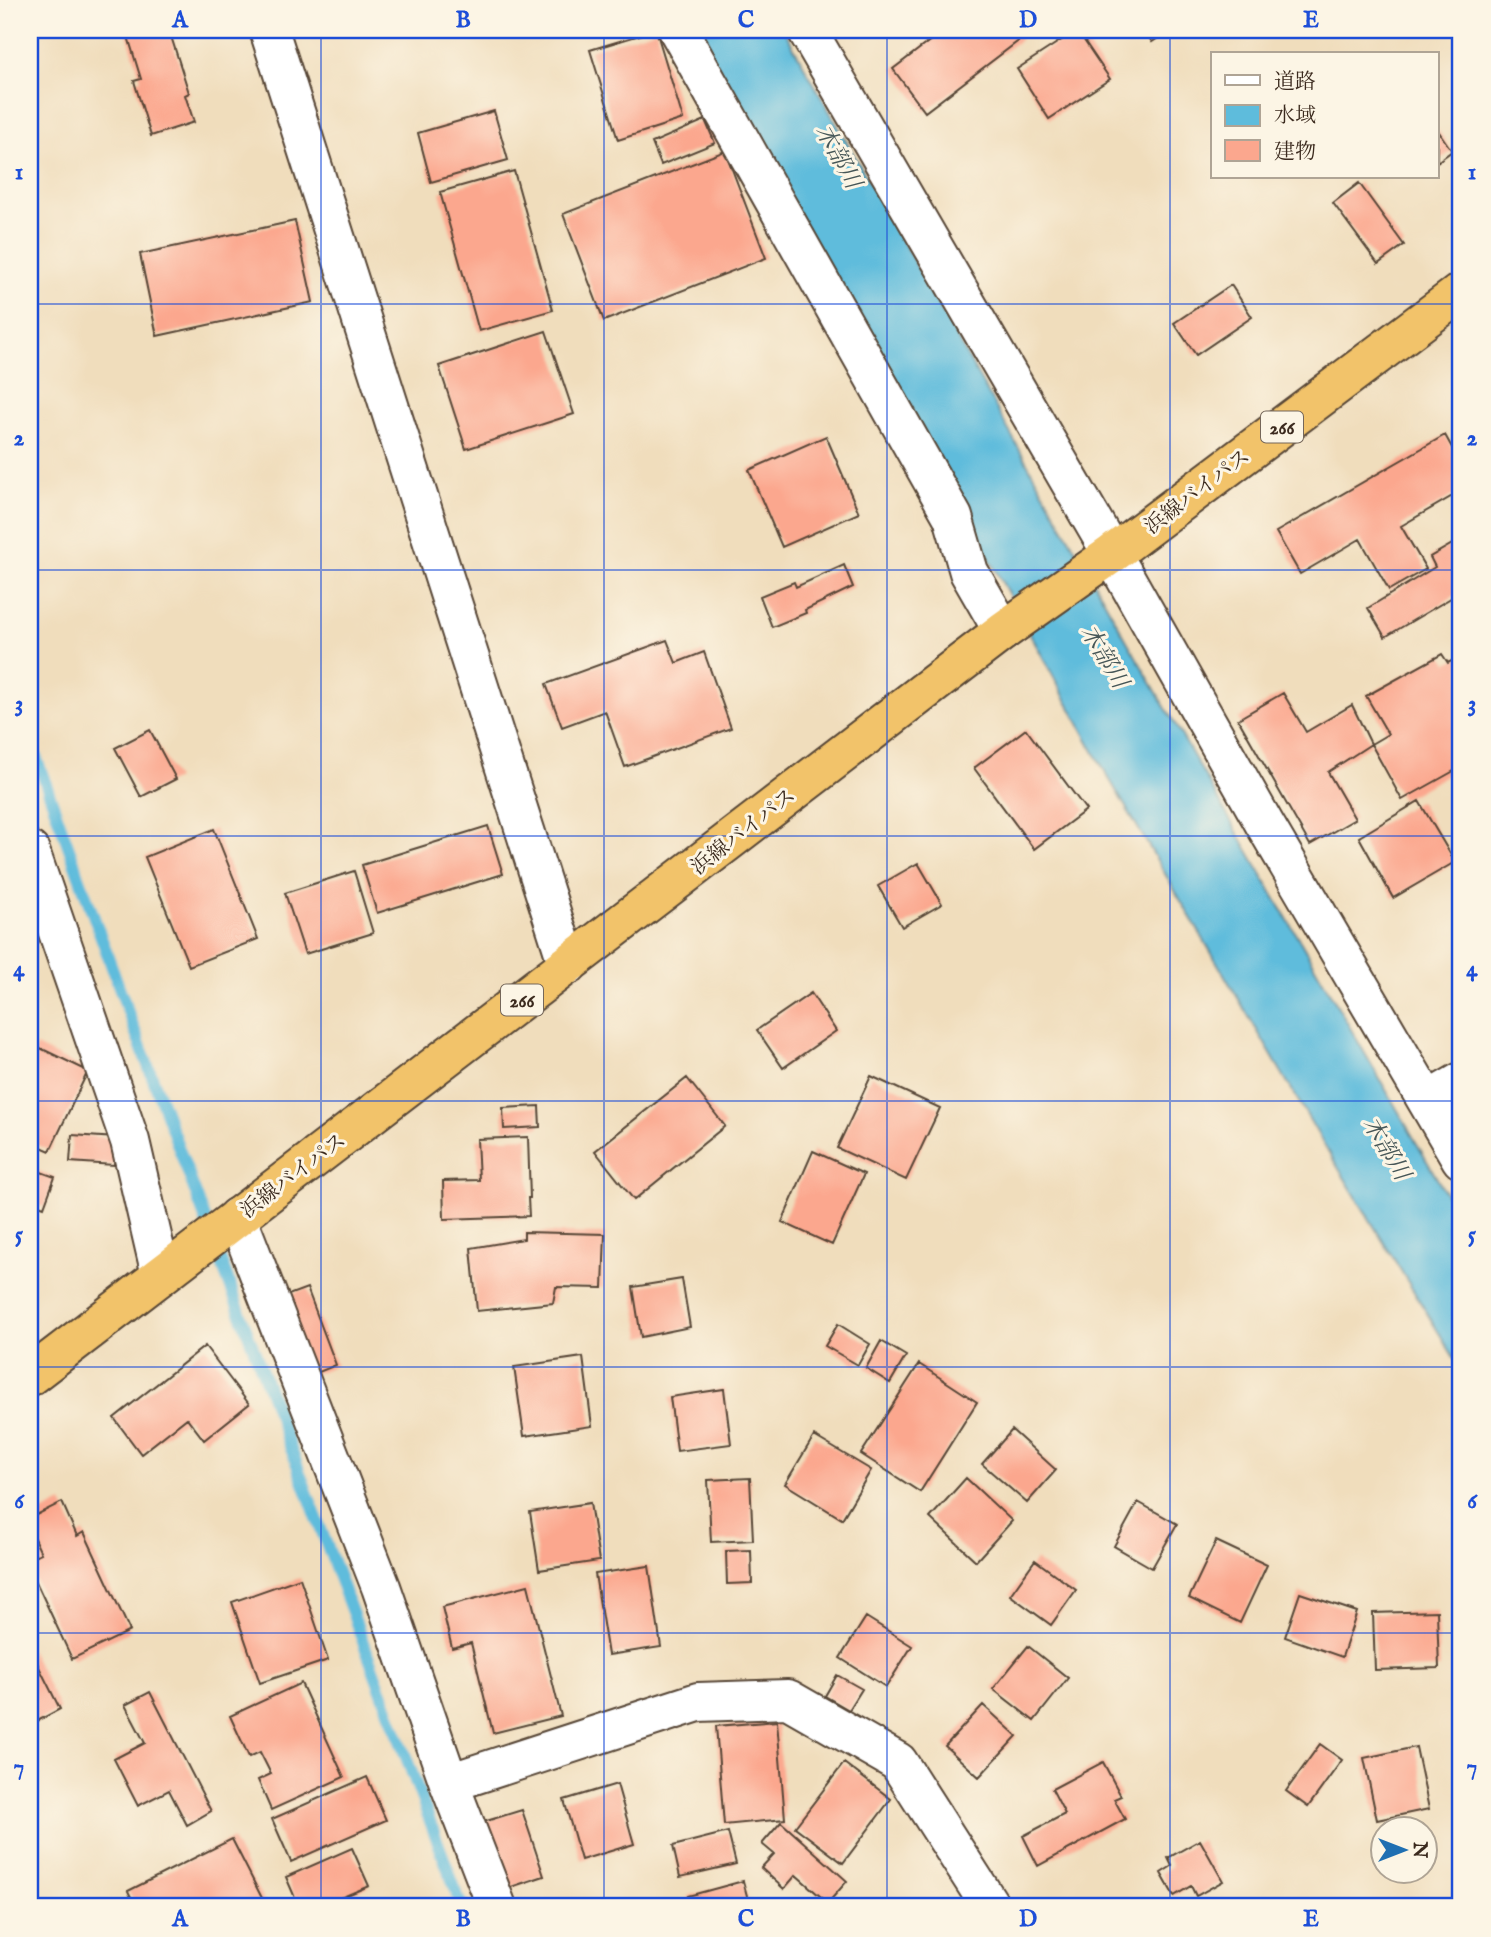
<svg xmlns="http://www.w3.org/2000/svg" width="1491" height="1937" font-family="'IM FELL English','Noto Serif JP',serif">
<rect width="100%" height="100%" fill="#fcf5e5"/>
<filter id="ink" filterUnits="userSpaceOnUse"><feTurbulence type="fractalNoise" baseFrequency=".0143" numOctaves="2"/><feDisplacementMap in="SourceGraphic" scale="14" xChannelSelector="R" yChannelSelector="G"/><feConvolveMatrix kernelMatrix="1 2 1 2 8 2 1 2 1" color-interpolation-filters="sRGB"/></filter>
<filter id="wash" filterUnits="userSpaceOnUse"><feTurbulence type="fractalNoise" baseFrequency=".00686" numOctaves="4" result="noise"/><feDisplacementMap in="SourceGraphic" scale="28" xChannelSelector="R" yChannelSelector="G"/><feGaussianBlur stdDeviation="1.57" result="paint"/><feColorMatrix in="noise" values="0 0 0 0 0 0 0 0 0 0 0 0 0 0 0 0 0 1.4 0 .05"/><feComposite in="paint" operator="in"/></filter>
<g filter="url(#wash)">
<rect width="100%" height="100%" fill="#f0ddbc"/>
<!-- water -->
<path fill="#5ebcdc" stroke="#4c737d" stroke-width="2" d="M 692,30 L 784,30 L 1127,641 L 1461,1220 L 1461,1369 L 1322,1141 L 1107,775 L 984,549 Z"/>
<g fill="none" stroke-linecap="round" stroke-linejoin="round">
<!-- stream -->
<path stroke="#5ebcdc" stroke-width="12" d="M 30,740 L 131,1020 L 462,1907"/>
</g>
<g id="blocks">
<!-- building -->
<path fill="#fba78e" d="M 126,30 L 169,30 L 189,93 L 185,95 L 194,122 L 151,136 L 134,81 L 141,79 Z
M 656,30 L 683,119 L 618,140 L 590,50 Z
M 944,30 L 1014,30 L 1021,39 L 925,112 L 893,69 Z
M 1077,30 L 1110,79 L 1049,119 L 1017,69 Z
M 1144,30 L 1170,30 L 1152,42 Z
M 494,111 L 508,160 L 431,182 L 418,133 Z
M 705,120 L 715,143 L 661,165 L 652,143 Z
M 1437,129 L 1452,151 L 1437,162 Z
M 725,151 L 766,258 L 604,321 L 563,214 Z
M 514,171 L 553,310 L 479,331 L 440,192 Z
M 1359,183 L 1404,245 L 1378,264 L 1333,203 Z
M 295,221 L 313,302 L 157,336 L 140,254 Z
M 1231,285 L 1252,317 L 1196,355 L 1174,323 Z
M 546,331 L 574,414 L 466,449 L 439,366 Z
M 1445,435 L 1461,464 L 1461,491 L 1401,526 L 1426,569 L 1389,590 L 1360,539 L 1300,574 L 1276,532 Z
M 826,436 L 859,513 L 782,547 L 749,470 Z
M 1461,539 L 1461,592 L 1385,637 L 1368,608 L 1435,567 L 1430,557 Z
M 844,565 L 853,587 L 805,610 L 806,613 L 772,627 L 760,596 L 794,582 L 796,587 Z
M 667,640 L 676,663 L 704,652 L 731,728 L 625,767 L 605,711 L 562,727 L 546,684 Z
M 1442,654 L 1448,663 L 1461,656 L 1461,767 L 1402,800 L 1371,744 L 1388,734 L 1366,696 Z
M 1283,693 L 1306,732 L 1352,705 L 1371,744 L 1328,772 L 1355,819 L 1310,845 L 1238,719 Z
M 1026,729 L 1086,810 L 1034,849 L 974,768 Z
M 150,730 L 176,779 L 141,797 L 115,748 Z
M 1419,801 L 1455,862 L 1393,898 L 1359,837 Z
M 488,826 L 503,874 L 377,913 L 362,865 Z
M 214,829 L 258,939 L 189,966 L 145,857 Z
M 918,863 L 942,904 L 902,927 L 878,886 Z
M 354,871 L 373,933 L 305,954 L 285,893 Z
M 811,993 L 836,1031 L 783,1068 L 757,1030 Z
M 36,1046 L 88,1071 L 50,1151 L 30,1142 L 30,1059 Z
M 871,1076 L 940,1108 L 906,1180 L 837,1148 Z
M 687,1078 L 725,1126 L 634,1200 L 595,1151 Z
M 539,1106 L 540,1127 L 504,1129 L 503,1108 Z
M 72,1135 L 116,1138 L 114,1165 L 70,1162 Z
M 528,1137 L 530,1198 L 528,1198 L 529,1216 L 444,1219 L 443,1181 L 479,1180 L 477,1139 Z
M 813,1151 L 864,1174 L 832,1245 L 782,1222 Z
M 30,1168 L 55,1177 L 44,1207 L 30,1202 Z
M 524,1232 L 605,1234 L 603,1288 L 556,1287 L 553,1303 L 477,1311 L 471,1248 L 524,1239 Z
M 682,1279 L 690,1327 L 641,1337 L 633,1287 Z
M 307,1288 L 336,1365 L 302,1379 L 272,1301 Z
M 838,1324 L 870,1344 L 858,1365 L 825,1346 Z
M 881,1341 L 906,1356 L 890,1383 L 866,1368 Z
M 205,1346 L 249,1404 L 204,1440 L 187,1418 L 141,1454 L 114,1418 Z
M 583,1357 L 592,1426 L 524,1436 L 514,1367 Z
M 919,1364 L 977,1402 L 920,1492 L 861,1454 Z
M 724,1389 L 731,1444 L 677,1451 L 670,1397 Z
M 1012,1430 L 1056,1470 L 1027,1503 L 982,1464 Z
M 814,1436 L 871,1470 L 842,1519 L 785,1484 Z
M 750,1478 L 753,1540 L 711,1542 L 708,1480 Z
M 966,1478 L 1012,1521 L 976,1561 L 930,1518 Z
M 62,1502 L 77,1536 L 84,1532 L 130,1631 L 72,1659 L 30,1569 L 30,1558 L 41,1553 L 30,1530 L 30,1518 Z
M 1138,1502 L 1177,1524 L 1152,1568 L 1114,1546 Z
M 590,1503 L 599,1561 L 539,1570 L 530,1512 Z
M 1216,1541 L 1267,1565 L 1240,1623 L 1189,1598 Z
M 751,1550 L 752,1583 L 727,1584 L 726,1551 Z
M 1035,1560 L 1076,1590 L 1051,1625 L 1010,1595 Z
M 649,1566 L 661,1647 L 608,1655 L 595,1574 Z
M 300,1578 L 328,1660 L 260,1683 L 232,1602 Z
M 528,1585 L 561,1716 L 493,1733 L 471,1643 L 452,1648 L 442,1607 Z
M 1300,1593 L 1357,1612 L 1342,1657 L 1285,1637 Z
M 1437,1611 L 1439,1668 L 1375,1670 L 1373,1613 Z
M 866,1617 L 912,1646 L 886,1687 L 840,1658 Z
M 1028,1646 L 1068,1678 L 1034,1721 L 993,1689 Z
M 30,1649 L 60,1709 L 30,1725 Z
M 837,1675 L 862,1689 L 849,1710 L 825,1696 Z
M 301,1683 L 344,1777 L 271,1810 L 258,1780 L 271,1774 L 260,1752 L 249,1757 L 230,1716 Z
M 150,1692 L 211,1811 L 187,1825 L 169,1790 L 138,1806 L 114,1759 L 145,1743 L 125,1705 Z
M 983,1705 L 1017,1736 L 979,1777 L 945,1746 Z
M 777,1721 L 785,1819 L 724,1825 L 716,1726 Z
M 1320,1744 L 1342,1760 L 1308,1807 L 1286,1791 Z
M 1416,1747 L 1429,1809 L 1377,1820 L 1364,1758 Z
M 1103,1762 L 1121,1796 L 1114,1799 L 1125,1819 L 1038,1866 L 1023,1836 L 1065,1814 L 1052,1789 Z
M 844,1763 L 891,1799 L 843,1863 L 795,1827 Z
M 367,1777 L 386,1820 L 291,1862 L 272,1819 Z
M 617,1784 L 634,1844 L 581,1860 L 564,1800 Z
M 522,1810 L 544,1876 L 502,1890 L 480,1823 Z
M 781,1822 L 847,1881 L 828,1903 L 796,1875 L 784,1889 L 761,1868 L 774,1854 L 762,1844 Z
M 728,1832 L 736,1864 L 680,1877 L 673,1846 Z
M 232,1839 L 265,1904 L 258,1907 L 136,1907 L 128,1891 Z
M 1200,1840 L 1223,1881 L 1196,1896 L 1191,1886 L 1174,1896 L 1161,1873 L 1172,1866 L 1168,1858 Z
M 352,1848 L 369,1886 L 319,1907 L 299,1907 L 286,1877 Z
M 743,1881 L 750,1907 L 691,1907 L 688,1896 Z"/>
</g>
</g>
<g filter="url(#ink)">
<use href="#blocks" fill-opacity="0" stroke="#564536" stroke-width="2"/>
<g fill="none" stroke-linecap="round" stroke-linejoin="round">
<!-- minor casing -->
<g stroke="#564536" stroke-width="42">
<path id="minor" d="M 269,30 L 568,965
M 678,30 L 953,517 L 969,572 L 1003,631
M 807,30 L 1112,554 L 1264,823 L 1461,1159
M 30,851 L 130,1141 L 161,1275
M 1428,1101 L 1461,1082
M 237,1217 L 381,1587 L 449,1783 L 497,1907
M 449,1783 L 698,1702 L 788,1699 L 898,1762 L 991,1907"/>
</g>
<!-- highway casing -->
<g stroke="#564536" stroke-width="42">
<path id="highway" d="M 30,1376 L 1003,631 L 1112,554 L 1461,292"/>
</g>
<!-- minor -->
<use href="#minor" stroke="#fff" stroke-width="38"/>
<!-- highway -->
<use href="#highway" stroke="#f2c36a" stroke-width="38"/>
</g>
</g>
<!-- grid -->
<path fill="none" stroke="#1d4ed8" stroke-width="2" stroke-opacity="0.55" d="M 321,30 L 321,1907M 604,30 L 604,1907M 887,30 L 887,1907M 1170,30 L 1170,1907M 30,304 L 1461,304M 30,570 L 1461,570M 30,836 L 1461,836M 30,1101 L 1461,1101M 30,1367 L 1461,1367M 30,1633 L 1461,1633"/>
<g text-anchor="middle" stroke-width="6" stroke-linejoin="round" paint-order="stroke">
<!-- shield labels -->
<g fill="#fcf5e5" stroke="#75675a" stroke-width="2">
<rect x="1261" y="411.5" width="42" height="31" rx="5"/>
<rect x="501" y="984.5" width="42" height="31" rx="5"/>
</g>
<g font-size="19" font-weight="bold" fill="#3b2a1e">
<text x="1282" y="434">266</text>
<text x="522" y="1007">266</text>
</g>
<!-- street labels -->
<g font-size="21" fill="#3b2a1e" stroke="#fcf5e5">
<text transform="translate(1197 491) rotate(-37)" y="7">浜線バイパス</text>
<text transform="translate(743 831) rotate(-38)" y="7">浜線バイパス</text>
<text transform="translate(293 1175) rotate(-37)" y="7">浜線バイパス</text>
</g>
<!-- water labels -->
<g font-size="23" font-style="italic" fill="#465657" stroke="#fcf5e5">
<text transform="translate(839 156) rotate(61)" y="8">木部川</text>
<text transform="translate(1105 656) rotate(59)" y="8">木部川</text>
<text transform="translate(1387 1148) rotate(59)" y="8">木部川</text>
</g>
</g>
<!-- margin -->
<rect width="1491" height="1937" fill="none" stroke="#fcf5e5" stroke-width="77"/>
<!-- legend -->
<rect x="1211" y="52" width="228" height="126" fill="#fcf5e5" stroke="#afa495" stroke-width="2"/>
<rect x="1225" y="75" width="35" height="10" fill="#ffffff" stroke="#afa495" stroke-width="2"/>
<text x="1274" y="88" font-size="21" fill="#3b2a1e">道路</text>
<rect x="1225" y="105" width="35" height="21" fill="#5ebcdc" stroke="#afa495" stroke-width="2"/>
<text x="1274" y="122" font-size="21" fill="#3b2a1e">水域</text>
<rect x="1225" y="140" width="35" height="21" fill="#fba78e" stroke="#afa495" stroke-width="2"/>
<text x="1274" y="158" font-size="21" fill="#3b2a1e">建物</text>
<!-- north arrow -->
<g transform="translate(1404 1850) rotate(90)"><circle r="33" fill="#fcf5e5" stroke="#afa495" stroke-width="2"/>
<path d="M0-5L12 26L0 18L-12 26Z" fill="#1f6fb2"/>
<text y="-10" font-size="19" font-weight="bold" text-anchor="middle" fill="#3b2a1e">N</text>
</g>
<rect x="38" y="38" width="1414" height="1860" fill="none" stroke="#1d4ed8" stroke-width="2.5"/>
<g font-size="23" text-anchor="middle" font-weight="bold" fill="#1d4ed8">
<text x="180" y="27">A</text>
<text x="463" y="27">B</text>
<text x="746" y="27">C</text>
<text x="1028" y="27">D</text>
<text x="1311" y="27">E</text>
<text x="19" y="179">1</text>
<text x="1472" y="179">1</text>
<text x="19" y="445">2</text>
<text x="1472" y="445">2</text>
<text x="19" y="711">3</text>
<text x="1472" y="711">3</text>
<text x="19" y="976">4</text>
<text x="1472" y="976">4</text>
<text x="19" y="1242">5</text>
<text x="1472" y="1242">5</text>
<text x="19" y="1508">6</text>
<text x="1472" y="1508">6</text>
<text x="19" y="1774">7</text>
<text x="1472" y="1774">7</text>
<text x="180" y="1926">A</text>
<text x="463" y="1926">B</text>
<text x="746" y="1926">C</text>
<text x="1028" y="1926">D</text>
<text x="1311" y="1926">E</text>
</g>
</svg>
